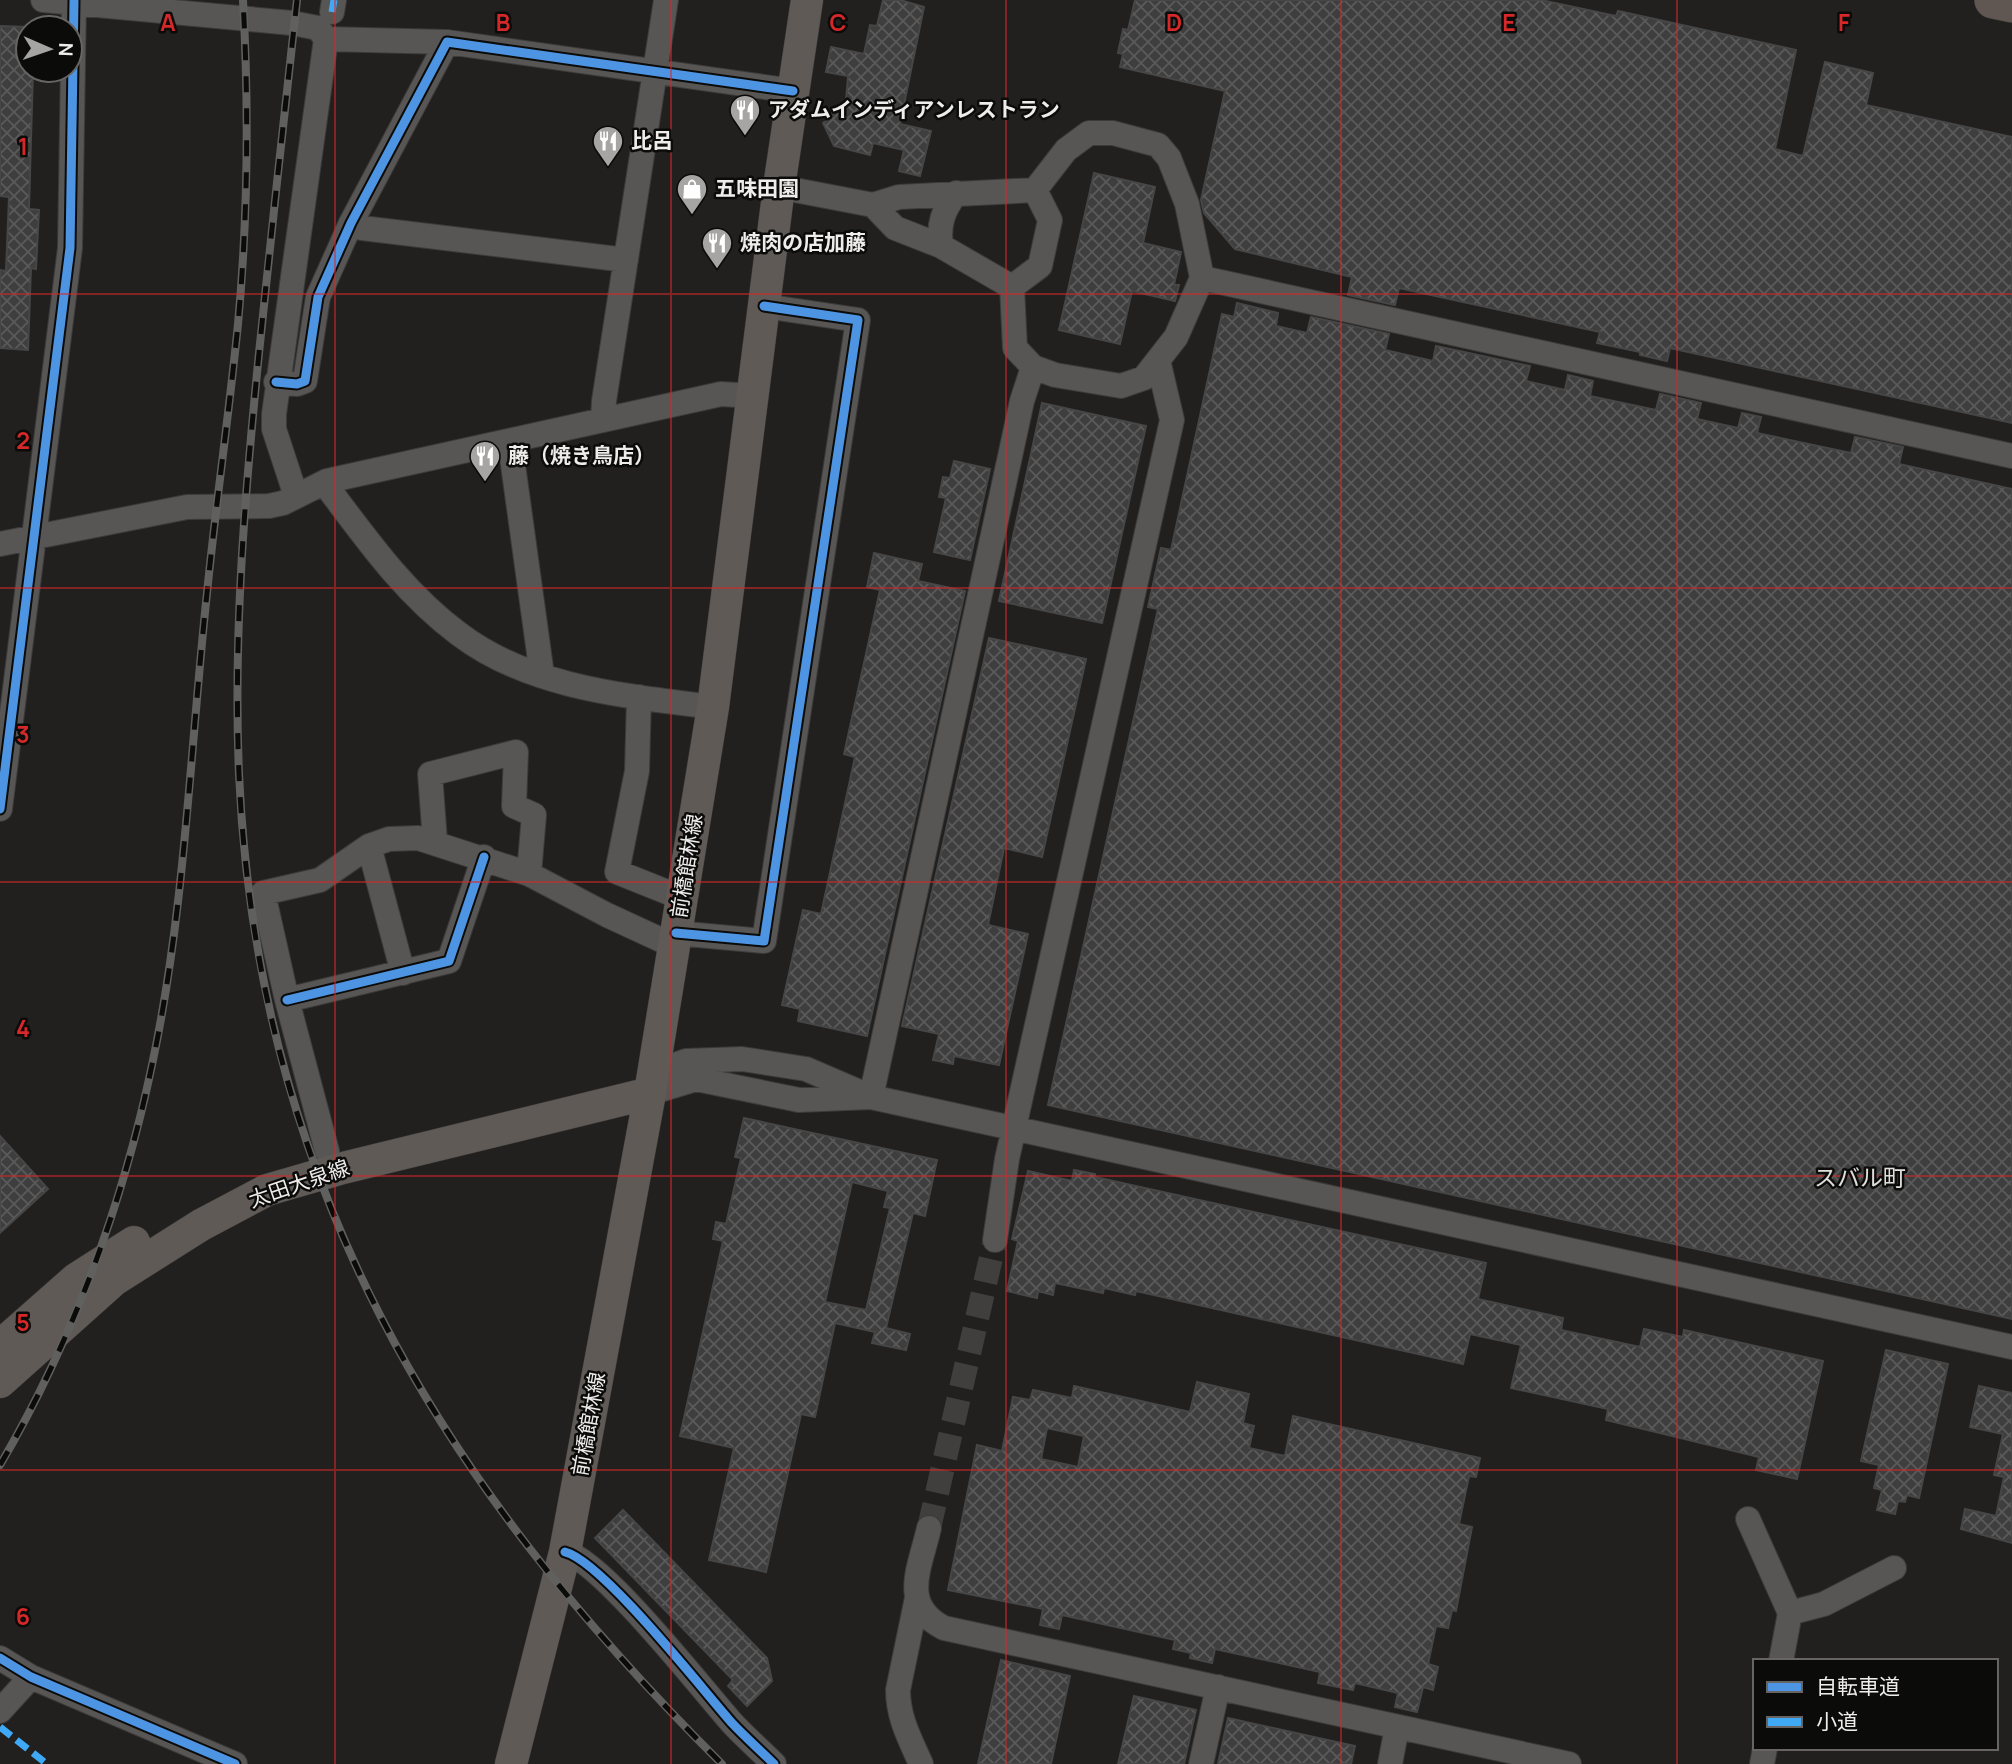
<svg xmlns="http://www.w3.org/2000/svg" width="2012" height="1764" font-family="Manrope,'Noto Sans JP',sans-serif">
<defs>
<pattern id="building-cross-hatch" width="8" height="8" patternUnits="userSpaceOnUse" patternTransform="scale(1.75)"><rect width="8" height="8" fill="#3e3e3e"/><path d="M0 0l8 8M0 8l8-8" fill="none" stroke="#5a5a5a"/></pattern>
</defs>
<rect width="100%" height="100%" fill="#21201f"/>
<!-- building -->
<path fill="url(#building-cross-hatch)" stroke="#474647" stroke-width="2" fill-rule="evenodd" d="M 883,0 L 900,0 L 924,7 L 900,124 L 931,131 L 920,176 L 899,171 L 904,150 L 873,143 L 870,155 L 834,146 L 823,123 L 830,119 L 833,109 L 845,112 L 848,76 L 826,72 L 831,47 L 864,54 L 870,25 L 877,26 Z
M 1135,0 L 1541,0 L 1616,16 L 1618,11 L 1796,50 L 1775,149 L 1803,156 L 1825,62 L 1873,73 L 1866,105 L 2012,137 L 2012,423 L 1670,348 L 1667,361 L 1640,355 L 1640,352 L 1597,343 L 1600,332 L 1399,288 L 1395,305 L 1348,295 L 1352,277 L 1235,249 L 1204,213 L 1201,200 L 1225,91 L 1120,67 L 1123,54 L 1118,53 L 1123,29 L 1128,30 Z
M 0,26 L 28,27 L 28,70 L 33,70 L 29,209 L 39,210 L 36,269 L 31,268 L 28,350 L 0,348 L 0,270 L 6,271 L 9,197 L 0,196 Z
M 1094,173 L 1155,187 L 1143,243 L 1181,252 L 1174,285 L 1179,285 L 1175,301 L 1132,291 L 1120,344 L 1059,330 Z
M 1237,303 L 1278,313 L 1276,326 L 1307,333 L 1311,317 L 1389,334 L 1385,350 L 1433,361 L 1436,346 L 1530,366 L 1526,381 L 1565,390 L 1568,375 L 1593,381 L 1590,396 L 1656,410 L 1660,394 L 1701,403 L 1697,419 L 1738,428 L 1742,413 L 1761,417 L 1757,433 L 1851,453 L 1855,437 L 1903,447 L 1899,464 L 2012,489 L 2012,1319 L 1048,1105 L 1158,609 L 1148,607 L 1161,548 L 1171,550 L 1222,314 L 1234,317 Z
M 1042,403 L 1146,426 L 1102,623 L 999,601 Z
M 954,461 L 990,469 L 970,560 L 934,552 L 946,498 L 939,497 L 943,477 L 950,478 Z
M 874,553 L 922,564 L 918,581 L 965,591 L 867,1036 L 798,1021 L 800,1009 L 782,1005 L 803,910 L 821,914 L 855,757 L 844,754 L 880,590 L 867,587 Z
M 989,638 L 1086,659 L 1042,857 L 1004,848 L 988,925 L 1028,934 L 999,1065 L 954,1056 L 953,1064 L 933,1060 L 939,1034 L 902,1026 Z
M 744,1118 L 937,1160 L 925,1216 L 913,1213 L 886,1328 L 910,1334 L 906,1350 L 872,1343 L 875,1332 L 835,1323 L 815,1417 L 801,1414 L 766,1572 L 709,1560 L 734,1448 L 680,1436 L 723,1241 L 713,1239 L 716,1222 L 726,1224 L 741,1158 L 735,1157 ZM 852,1182 L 888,1191 L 884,1207 L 890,1208 L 866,1310 L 825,1302 Z
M 0,1136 L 48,1189 L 0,1233 Z
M 1074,1170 L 1095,1174 L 1095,1177 L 1486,1263 L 1478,1299 L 1563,1318 L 1561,1330 L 1640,1347 L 1644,1329 L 1683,1337 L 1684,1330 L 1823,1361 L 1797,1479 L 1756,1470 L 1759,1457 L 1606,1420 L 1608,1409 L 1511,1388 L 1521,1345 L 1470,1334 L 1463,1364 L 1136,1291 L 1135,1295 L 1104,1288 L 1103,1293 L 1055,1283 L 1053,1295 L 1038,1291 L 1037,1298 L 1007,1291 L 1018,1241 L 1012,1239 L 1028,1171 L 1072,1181 Z
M 1886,1350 L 1948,1364 L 1919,1498 L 1907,1495 L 1905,1502 L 1898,1501 L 1895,1514 L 1877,1510 L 1882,1490 L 1874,1488 L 1879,1465 L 1861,1461 Z
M 1197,1382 L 1249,1394 L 1243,1423 L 1254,1426 L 1249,1448 L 1285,1456 L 1293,1416 L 1480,1458 L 1476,1477 L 1469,1476 L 1459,1524 L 1472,1527 L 1456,1611 L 1452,1610 L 1448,1628 L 1436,1626 L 1428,1664 L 1438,1667 L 1433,1690 L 1423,1687 L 1417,1712 L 1395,1707 L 1398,1693 L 1355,1683 L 1353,1690 L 1318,1683 L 1320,1672 L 1215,1649 L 1212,1663 L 1190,1658 L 1191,1653 L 1173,1649 L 1175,1640 L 1062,1615 L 1059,1629 L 1040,1625 L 1043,1609 L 948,1590 L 977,1445 L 1002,1451 L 1013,1397 L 1030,1400 L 1033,1390 L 1072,1398 L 1074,1386 L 1190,1412 ZM 1047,1428 L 1084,1436 L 1078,1467 L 1041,1459 Z
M 1979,1386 L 2012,1393 L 2012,1543 L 1961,1529 L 1965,1509 L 1996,1516 L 2004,1477 L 1994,1475 L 2003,1434 L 1970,1427 Z
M 623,1510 L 767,1658 L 772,1681 L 747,1706 L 728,1686 L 733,1680 L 595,1538 Z
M 1001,1660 L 1070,1676 L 1051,1764 L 978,1764 Z
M 1134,1696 L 1196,1710 L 1184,1764 L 1118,1764 Z
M 1228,1718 L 1355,1746 L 1351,1764 L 1218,1764 Z"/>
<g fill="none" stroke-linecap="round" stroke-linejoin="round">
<!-- minor-tunnel -->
<path stroke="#403f3e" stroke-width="24" stroke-dasharray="24 12" stroke-linecap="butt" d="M 929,1528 L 995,1240"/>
<!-- minor casing -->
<g stroke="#3c3b3a" stroke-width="26">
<path id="minor" d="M 43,0 L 292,23 L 318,28 L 326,39 L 274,414 L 274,429 L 296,496
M 332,12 L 334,0
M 326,39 L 447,42
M 779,187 L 873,205 L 899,197 L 1035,190 L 1066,150 L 1089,133 L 1113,133 L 1158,145 L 1169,158 L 1187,204 L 1202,278 L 1176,337 L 1144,378 L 1121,386 L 1055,375 L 1033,367 L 1015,348 L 1012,287 L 941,246 L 895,228 L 873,205
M 351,223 L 362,228 L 626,260
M 941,246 C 938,224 943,211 956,193
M 1202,278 L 2012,456
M 1012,287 L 1040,266 L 1050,220 L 1035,190
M 276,382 L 297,384 L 305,381 L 318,297 L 351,223 L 447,42 L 793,91
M 603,420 L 604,401 L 666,0
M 510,443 L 542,675
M 327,481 L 328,488 C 367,540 406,595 459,634 C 530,688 627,696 713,707
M 0,544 L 187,507 L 269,506 L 283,503 L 327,481 L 721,394 L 753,396
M 639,697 L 637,771 L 617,872 L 682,898
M 0,809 L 70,248 L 74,1
M 435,841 L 430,774 L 516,752 L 514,806 L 534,815 L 529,874
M 369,846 L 403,973
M 676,933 L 764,941 L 858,320 L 764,306
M 287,1000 L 449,961 L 484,857
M 652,1073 L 686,1061 L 742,1059 L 806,1069 L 871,1097 L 1022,401 L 1033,367
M 650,1093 L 696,1079 L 799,1100 L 871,1097 L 2012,1347
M 327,1151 L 287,1000 L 263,893 L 320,880 L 369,846 L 389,839 L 418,838 L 529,874 L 607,915 L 674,946
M 995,1240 L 1007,1159 L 1172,420 L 1158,360
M 1748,1519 L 1790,1613 L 1781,1661
M 929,1528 C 920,1568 899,1605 944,1628 L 1569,1764
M 565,1552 C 602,1561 702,1689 732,1723 C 745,1737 760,1750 774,1764
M 917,1598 L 898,1690 C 898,1718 910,1739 921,1764
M 1790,1613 L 1824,1604 L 1894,1568
M 0,1658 L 31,1677 L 235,1764
M 0,1711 L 31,1677
M 1201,1764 L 1218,1687
M 1390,1764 L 1397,1727
M 1762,1764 L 1765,1748"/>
</g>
<!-- major casing -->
<g stroke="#3c3b3a" stroke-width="33">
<path id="major" d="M 0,1346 L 76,1279 L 134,1242
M 0,1382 L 114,1280 L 201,1225 L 267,1190 L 343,1168 L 650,1093
M 511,1764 L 565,1552 L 650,1093 L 713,707 L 779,187 L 807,0"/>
</g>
<!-- highway casing -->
<g stroke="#3c3b3a" stroke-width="38">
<path id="highway" d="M 1993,0 L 2012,4"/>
</g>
<!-- minor -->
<use href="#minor" stroke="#575655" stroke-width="24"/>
<!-- major -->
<use href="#major" stroke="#605a56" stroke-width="32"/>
<!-- highway -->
<use href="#highway" stroke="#615752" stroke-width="37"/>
<!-- rail casing -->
<g stroke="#60605f" stroke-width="8">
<path id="rail" d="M 297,0 C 284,118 271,235 259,353 C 245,493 233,633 239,774 C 257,1183 438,1482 722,1764
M 0,1465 C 72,1342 123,1204 152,1065 C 185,911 190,750 207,593 C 216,503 229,414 238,324 C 248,216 249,108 243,0"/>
</g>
<!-- rail -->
<use href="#rail" stroke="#0b0b0a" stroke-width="5" stroke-dasharray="16" stroke-linecap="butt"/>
<!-- quiet -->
<path stroke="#3fa9f5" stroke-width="7" stroke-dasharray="14 7" stroke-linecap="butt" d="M 332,12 L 334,0
M 0,1727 L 47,1764"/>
<!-- cycleway casing -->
<g stroke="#0b0b0a" stroke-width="13">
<path id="cycleway" d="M 276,382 L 297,384 L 305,381 L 318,297 L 351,223 L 447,42 L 793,91
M 0,809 L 70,248 L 74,1
M 676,933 L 764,941 L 858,320 L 764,306
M 287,1000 L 449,961 L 484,857
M 565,1552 C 602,1561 702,1689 732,1723 C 745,1737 760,1750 774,1764
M 0,1658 L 31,1677 L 235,1764"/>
</g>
<!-- cycleway -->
<use href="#cycleway" stroke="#4d94e3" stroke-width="9"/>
</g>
<!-- grid -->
<path fill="none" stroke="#d62828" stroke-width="2" stroke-opacity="0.55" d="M 335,0 L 335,1764M 671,0 L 671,1764M 1006,0 L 1006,1764M 1341,0 L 1341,1764M 1677,0 L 1677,1764M 0,294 L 2012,294M 0,588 L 2012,588M 0,882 L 2012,882M 0,1176 L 2012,1176M 0,1470 L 2012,1470"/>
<!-- icons -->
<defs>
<g id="restaurant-pin" transform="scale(1.575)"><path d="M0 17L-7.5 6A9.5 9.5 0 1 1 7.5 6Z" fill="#a6a5a4" stroke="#0b0b0a"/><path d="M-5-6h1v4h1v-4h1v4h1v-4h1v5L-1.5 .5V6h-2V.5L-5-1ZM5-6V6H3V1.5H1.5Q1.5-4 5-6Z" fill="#fff"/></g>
<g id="shop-pin" transform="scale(1.575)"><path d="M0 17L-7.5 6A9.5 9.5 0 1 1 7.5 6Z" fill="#a6a5a4" stroke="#0b0b0a"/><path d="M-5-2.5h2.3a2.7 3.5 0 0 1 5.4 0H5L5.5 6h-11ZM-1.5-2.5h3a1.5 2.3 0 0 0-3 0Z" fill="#fff"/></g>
</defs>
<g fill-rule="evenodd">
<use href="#restaurant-pin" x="745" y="110"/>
<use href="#restaurant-pin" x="608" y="141"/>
<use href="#shop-pin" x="692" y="189"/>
<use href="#restaurant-pin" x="717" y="243"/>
<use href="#restaurant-pin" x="485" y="456"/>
</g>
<g text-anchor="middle" stroke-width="5" stroke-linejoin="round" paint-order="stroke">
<!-- poi labels -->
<g font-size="21" font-weight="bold" fill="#eeedeb" stroke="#0b0b0a" text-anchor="start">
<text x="768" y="117">アダムインディアンレストラン</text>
<text x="631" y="148">比呂</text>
<text x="715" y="196">五味田園</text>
<text x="740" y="250">焼肉の店加藤</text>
<text x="508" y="463">藤（焼き鳥店）</text>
</g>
<!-- street labels -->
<g font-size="21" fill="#eeedeb" stroke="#0b0b0a">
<text transform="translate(687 866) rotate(-81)" y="7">前橋館林線</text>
<text transform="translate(299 1184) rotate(-19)" y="7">太田大泉線</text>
<text transform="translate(589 1424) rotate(-80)" y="7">前橋館林線</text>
</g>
<!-- neighbourhood labels -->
<g font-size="23" fill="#e0dfdb" stroke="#0b0b0a">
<text x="1860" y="1186">スバル町</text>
</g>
</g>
<g font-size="23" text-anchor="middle" font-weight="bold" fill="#d62828" stroke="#0b0b0a" stroke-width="5" stroke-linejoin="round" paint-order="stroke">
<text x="168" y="31">A</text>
<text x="503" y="31">B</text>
<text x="838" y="31">C</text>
<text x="1174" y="31">D</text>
<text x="1509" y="31">E</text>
<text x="1844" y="31">F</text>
<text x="23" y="155">1</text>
<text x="23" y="449">2</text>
<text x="23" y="743">3</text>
<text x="23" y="1037">4</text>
<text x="23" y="1331">5</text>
<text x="23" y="1625">6</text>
</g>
<!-- legend -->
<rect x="1753" y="1659" width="245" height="91" fill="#0b0b0a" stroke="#666564" stroke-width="2"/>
<rect x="1767" y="1682" width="35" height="10" fill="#4d94e3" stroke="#666564" stroke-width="2"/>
<text x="1816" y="1694" font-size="21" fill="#eeedeb">自転車道</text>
<rect x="1767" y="1717" width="35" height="10" fill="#3fa9f5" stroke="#666564" stroke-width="2"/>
<text x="1816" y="1729" font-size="21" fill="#eeedeb">小道</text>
<!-- north arrow -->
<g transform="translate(49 49) rotate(92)"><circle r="33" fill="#0b0b0a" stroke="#666564" stroke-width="2"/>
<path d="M0-5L12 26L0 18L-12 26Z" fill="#a6a5a4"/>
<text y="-10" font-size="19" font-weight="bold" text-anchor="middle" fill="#eeedeb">N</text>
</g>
</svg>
